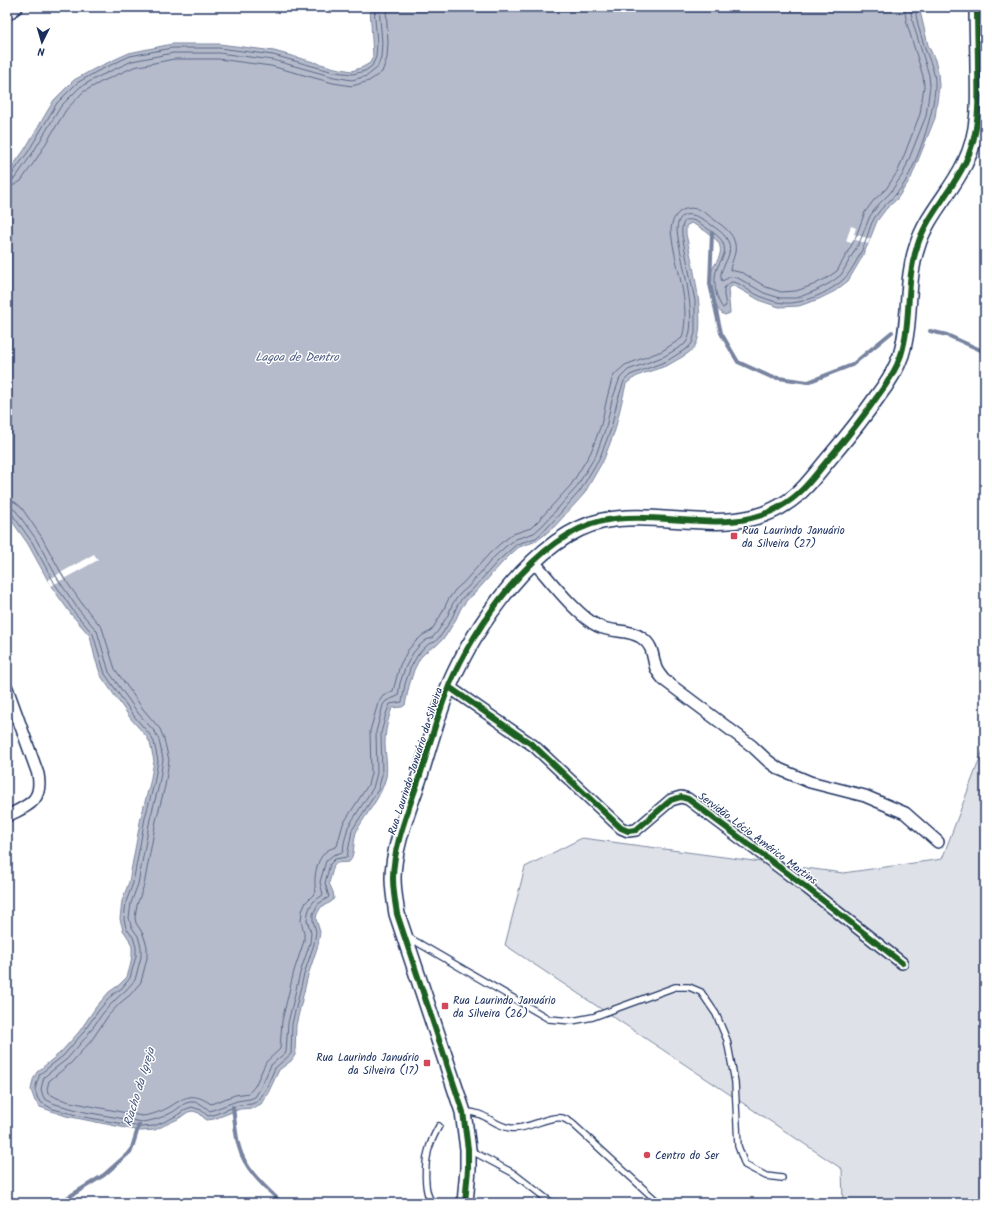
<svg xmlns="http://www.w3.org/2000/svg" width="992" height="1210" font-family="Kalam,sans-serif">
<rect width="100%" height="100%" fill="#fff"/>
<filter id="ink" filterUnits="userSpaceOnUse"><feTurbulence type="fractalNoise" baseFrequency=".025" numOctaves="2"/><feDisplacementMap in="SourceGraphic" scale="8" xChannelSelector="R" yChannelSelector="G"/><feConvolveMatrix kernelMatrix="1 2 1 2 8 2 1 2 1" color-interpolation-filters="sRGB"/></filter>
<g filter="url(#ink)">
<!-- green -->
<path fill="#dee1e7" stroke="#7c88a2" d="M 985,745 L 985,1203 L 843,1203 L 842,1169 L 505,945 L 525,867 L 582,838 L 843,873 L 942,859 Z"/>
<!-- water -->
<path fill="#b5bbca" stroke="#77839f" d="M 370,7 L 919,7 L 928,45 L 935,60 L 938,73 L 939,86 L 935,118 L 911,178 L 897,199 L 886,209 L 877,221 L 868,244 L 861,259 L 848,281 L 835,291 L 819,299 L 799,306 L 779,307 L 761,301 L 736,287 L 732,286 L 728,289 L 730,313 L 725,315 C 713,311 710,284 711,273 C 712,267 717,263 719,257 C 721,252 721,247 718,242 C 714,236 697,225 691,223 L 686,226 L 686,234 C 691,258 708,325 695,346 C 690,354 678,359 670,364 C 656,371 638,372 626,384 L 615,430 L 604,459 L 584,494 L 555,526 L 537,541 L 519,547 L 511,554 L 501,564 L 474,594 L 467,600 L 461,608 L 456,619 L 445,637 L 436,646 L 431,648 L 426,652 L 420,658 L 414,670 L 409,686 L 405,705 L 402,707 L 392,708 C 388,719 385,731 385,743 C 385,754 388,766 386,777 C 381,798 367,812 357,830 C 353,837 355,858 349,862 C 346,863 341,862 337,863 L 334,865 L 329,883 L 333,892 L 334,898 L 331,902 L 321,907 L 317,914 L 316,919 L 320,932 L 318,945 L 308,975 L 296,1025 L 295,1055 L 291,1061 L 279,1070 L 268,1093 L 261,1104 L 253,1108 L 240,1109 L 214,1119 L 207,1120 L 204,1118 L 199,1113 L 193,1111 L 188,1112 L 178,1119 L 167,1124 L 155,1130 L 141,1131 L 66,1116 L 40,1107 L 35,1101 L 31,1090 L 33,1080 L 37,1072 L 60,1053 L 79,1032 L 96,1007 L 109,992 L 119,985 L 127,977 L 130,967 L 132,956 L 132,947 L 129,939 L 123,930 L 120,919 L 122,901 L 129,882 L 141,817 L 150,783 L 154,761 L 150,743 L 147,737 L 131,719 L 101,676 L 95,658 L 90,636 L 71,614 L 51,586 L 28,544 L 7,514 L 7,174 L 25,149 L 54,100 L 74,80 L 94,69 L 129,53 L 172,44 L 219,44 L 274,51 L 335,68 L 352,71 L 363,67 L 370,63 L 373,56 Z"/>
<!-- pier -->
<path fill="#fff" d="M 851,226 L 856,228 L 854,234 L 870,239 L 868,244 L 853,239 L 851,243 L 846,241 Z
M 94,554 L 98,560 L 51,586 L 48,580 Z"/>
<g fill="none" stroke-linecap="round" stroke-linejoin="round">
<!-- shore -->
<path stroke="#596789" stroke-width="1" d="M 7,176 L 12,174 L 28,152 L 57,103 L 77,83 L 96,72 L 130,56 L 172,48 L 219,48 L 273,55 L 334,72 L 353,74 L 365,71 L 372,66 L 376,57 L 377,43 L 374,7
M 7,181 L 12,180 L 16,177 L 32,154 L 61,106 L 80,87 L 98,77 L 132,61 L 173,53 L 219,53 L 273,60 L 334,77 L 352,80 L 367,76 L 377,68 L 381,57 L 382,42 L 379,7
M 7,187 L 14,185 L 21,181 L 37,158 L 66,110 L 83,92 L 101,82 L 134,67 L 174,59 L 218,59 L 271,66 L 333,83 L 352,86 L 369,81 L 382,72 L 387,58 L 388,42 L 386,7
M 7,501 L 15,502 L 21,507 L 41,536 L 64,578 L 83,605 L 102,628 L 115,669 L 143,709 L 160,729 L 164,739 L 169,760 L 165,786 L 156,821 L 144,885 L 137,905 L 135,918 L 136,923 L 143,934 L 147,946 L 147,958 L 141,982 L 130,995 L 120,1003 L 108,1016 L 91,1041 L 71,1063 L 49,1081 L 47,1089 L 48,1093 L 57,1098 L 70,1102 L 142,1116 C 152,1115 163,1111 171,1106 C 188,1095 194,1093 211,1104 L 235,1095 L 249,1093 L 255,1086 L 266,1062 L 280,1049 L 282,1021 L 294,971 L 304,941 L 304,933 L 301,921 L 302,911 L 306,902 L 316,892 C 313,879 316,858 328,850 C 331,848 335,848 337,846 L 343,824 L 368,785 L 371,773 L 370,731 L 378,703 L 383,696 L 393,691 L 400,665 L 408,650 L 416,641 L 423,635 L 429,632 L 433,628 L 442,613 L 448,600 L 455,590 L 463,583 L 490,553 L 501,543 L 513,534 L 531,528 L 539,520 L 571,485 L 591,452 L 601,425 L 607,398 L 612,379 L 615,374 L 625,365 L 662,351 L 682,338 C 692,303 674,265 671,230 C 672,214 684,204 700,210 C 706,213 711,217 716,221 C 724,227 733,233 735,244 C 737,254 731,261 730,270 L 743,273 L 766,287 L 781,292 L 796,291 L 813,285 L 827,278 L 837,271 L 855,239 L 865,212 L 874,200 L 886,189 L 898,171 L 920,114 L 924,86 L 923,76 L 907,24 L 904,7
M 7,507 L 12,508 L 16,511 L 36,539 L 59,581 L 78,609 L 97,631 L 109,672 L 138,713 L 155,732 L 159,740 L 163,759 L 159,785 L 150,819 L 138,884 L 131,903 L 129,918 L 131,926 L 138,936 L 141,947 L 141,957 L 135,980 L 125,991 L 116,999 L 103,1013 L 86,1037 L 67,1059 L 44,1077 L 41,1089 L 43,1096 L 45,1099 L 55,1104 L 85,1112 L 142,1122 C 152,1121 161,1118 171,1113 C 179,1109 184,1101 193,1102 C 200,1102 205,1107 210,1111 L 237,1101 L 250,1099 L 255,1097 L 260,1089 L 271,1065 L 286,1052 L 288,1023 L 300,973 L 310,943 L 311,933 L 307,920 L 308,913 L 310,907 L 314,901 L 323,895 L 320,882 L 326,861 L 333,855 L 343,852 L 344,843 L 348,827 L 373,788 L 377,773 L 376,732 L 383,705 L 386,701 L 398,696 L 400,683 L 405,668 L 413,653 L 420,645 L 426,640 L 432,638 L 438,631 L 448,615 L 453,603 L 460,594 L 468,587 L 494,557 L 505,547 L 516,539 L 534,533 L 543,525 L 576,488 L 596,455 L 606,427 L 612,400 L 620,378 L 628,370 L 665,356 L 685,344 C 701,325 679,254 677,230 C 678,206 698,215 710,224 C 718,230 726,234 729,244 C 733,259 716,270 722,281 L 730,277 L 738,278 L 764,293 L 780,298 L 797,298 L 815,291 L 830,283 L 841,275 L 860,241 L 870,216 L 879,204 L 890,193 L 903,174 L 926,116 L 930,86 L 929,75 L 913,23 L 910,7
M 7,512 L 12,514 L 32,542 L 55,584 L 74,612 L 93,634 L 105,674 L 134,716 L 150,735 L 154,742 L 158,761 L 154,784 L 145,818 L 133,883 L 126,902 L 124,919 L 126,928 L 133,937 L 136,947 L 136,956 L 130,978 L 122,988 L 112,995 L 99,1010 L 82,1034 L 63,1056 L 40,1074 L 37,1082 L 35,1090 L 38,1099 L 42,1103 L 53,1109 L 84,1117 L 141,1127 L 154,1126 L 166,1121 L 176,1116 L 186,1109 L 192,1107 L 201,1110 L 208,1116 L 213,1115 L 239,1105 L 252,1104 L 258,1101 L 265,1091 L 275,1068 L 291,1054 L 292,1024 L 304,974 L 314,944 L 316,932 L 313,920 L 313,914 L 318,904 L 329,897 L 325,883 L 330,864 L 335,859 L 347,857 L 352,830 L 378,790 L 382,775 L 381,733 L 386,714 L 390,704 L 402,702 L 405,684 L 410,669 L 417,656 L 423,649 L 429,644 L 435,642 L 442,634 L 452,618 L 457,606 L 463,597 L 471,591 L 498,561 L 517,544 L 536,538 L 547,528 L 580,491 L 600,457 L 611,429 L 617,402 L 624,381 L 630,375 L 667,361 L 689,347 L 692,343 L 695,333 L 695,301 L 682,235 C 680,211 696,220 708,229 C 713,233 720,236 723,243 C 727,253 722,258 718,266 C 712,277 715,299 723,308 L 726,306 L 724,295 L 724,288 L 731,282 C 739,282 743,287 750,291 C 764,299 781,306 798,302 C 814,299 832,290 844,279 C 852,271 861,253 865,243 C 868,235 870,224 875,217 C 882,206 893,199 901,188 C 916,168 935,111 935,86 C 936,71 928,59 924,45 C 920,33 916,20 915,7"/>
<!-- stream -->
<path stroke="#77839f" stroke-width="4" d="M 712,233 L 710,284 L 721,333 L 738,362 L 771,377 L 808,382 L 852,365 L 892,332
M 930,331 L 947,335 L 985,352
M 233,1107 C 235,1120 235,1134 239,1147 C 245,1170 265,1187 282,1203
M 59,1203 L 104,1175 L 131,1151 L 139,1125"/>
<!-- lane casing -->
<g stroke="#1b2f5e" stroke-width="8">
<path id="lane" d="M 408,937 L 549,1019 L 572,1021 L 593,1017 L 675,987 L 689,987 L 701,992 L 716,1014 L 727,1040 L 735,1082 L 738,1146 L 745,1165 L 766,1176 L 782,1178
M 464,1112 C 485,1111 492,1125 510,1128 C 526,1131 548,1115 562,1118 C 566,1119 570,1122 573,1124 L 659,1203
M 470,1150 L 513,1173 L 552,1203
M 433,1203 C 423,1195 425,1164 428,1152 C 430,1143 434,1135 439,1126"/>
</g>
<!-- street casing -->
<g stroke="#1b2f5e" stroke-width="14">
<path id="street" d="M 7,15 L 17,7
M 534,562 C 549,579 578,617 598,626 C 612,633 630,629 642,638 C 653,646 652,654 655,665 C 656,671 660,675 664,680 L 752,746 L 768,761 L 779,769 L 810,782 L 865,796 L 905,813 L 938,842
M 449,687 L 534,746 L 621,828 L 628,831 L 636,830 L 671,800 L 681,797 L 688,799 L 807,888 L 902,963
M 7,688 L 38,774 C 43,801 29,805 7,816"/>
</g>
<!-- secondary casing -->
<g stroke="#1b2f5e" stroke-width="18">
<path id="secondary" d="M 465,1203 L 468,1169 L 468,1149 L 463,1112 L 397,914 C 395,902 393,890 393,878 C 393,845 411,804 421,772 C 430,743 438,714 449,686 C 474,627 535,536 602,521 C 662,508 731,540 786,503 C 805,491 818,471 832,455 C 848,436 863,417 877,397 C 887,384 896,370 901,355 C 912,320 905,282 917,247 C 927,214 951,193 965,163 C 980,133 979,100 978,68 C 978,48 977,27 977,7"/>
</g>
<!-- lane -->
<use href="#lane" stroke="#fff" stroke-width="5.5"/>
<!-- street -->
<use href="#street" stroke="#fff" stroke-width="11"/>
<!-- secondary -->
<use href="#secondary" stroke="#fff" stroke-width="15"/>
<!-- cycleway casing -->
<g stroke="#fff" stroke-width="8">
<path id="cycleway" d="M 449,687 L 534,746 L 621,828 L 628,831 L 636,830 L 671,800 L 681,797 L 688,799 L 807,888 L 902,963
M 465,1203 L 468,1169 L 468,1149 L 463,1112 L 397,914 C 395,902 393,890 393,878 C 393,845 411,804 421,772 C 430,743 438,714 449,686 C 474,627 535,536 602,521 C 662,508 731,540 786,503 C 805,491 818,471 832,455 C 848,436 863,417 877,397 C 887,384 896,370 901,355 C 912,320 905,282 917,247 C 927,214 951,193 965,163 C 980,133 979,100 978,68 C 978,48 977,27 977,7"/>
</g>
<!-- cycleway -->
<use href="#cycleway" stroke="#1b5e20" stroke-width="6"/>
</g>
</g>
<!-- markers -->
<g fill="#d1495b" stroke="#fff" stroke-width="1.5">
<rect x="730" y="532" width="8" height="8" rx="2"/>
<rect x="441" y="1002" width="8" height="8" rx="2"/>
<rect x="423" y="1059" width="8" height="8" rx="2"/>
<circle cx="647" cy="1155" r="4"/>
</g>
<g text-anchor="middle" stroke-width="3" stroke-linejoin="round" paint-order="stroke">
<!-- poi labels -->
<g font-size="11" fill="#1b2f5e" stroke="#fff" text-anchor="start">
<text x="742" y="534">Rua Laurindo Januário<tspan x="742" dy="13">da Silveira (27)</tspan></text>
<text x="453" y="1004">Rua Laurindo Januário<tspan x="453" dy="13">da Silveira (26)</tspan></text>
<text x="419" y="1061" text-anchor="end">Rua Laurindo Januário<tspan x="419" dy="13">da Silveira (17)</tspan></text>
<text x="655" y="1159">Centro do Ser</text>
</g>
<!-- street labels -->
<g font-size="11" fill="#1b2f5e" stroke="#fff">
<text transform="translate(415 761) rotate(-72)" y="4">Rua Laurindo Januário da Silveira</text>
<text transform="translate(758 838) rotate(37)" y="4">Servidão Lócio Américo Martins</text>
</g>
<!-- water labels -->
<g font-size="12" font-style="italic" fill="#49597e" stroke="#fff">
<text x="297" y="361">Lagoa de Dentro</text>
<text transform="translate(139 1087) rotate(-73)" y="4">Riacho da Igreja</text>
</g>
</g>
<!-- margin -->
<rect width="992" height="1210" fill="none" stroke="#fff" stroke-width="24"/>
<rect x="12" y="12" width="968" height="1186" fill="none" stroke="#1b2f5e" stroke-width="1.5" filter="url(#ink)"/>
<!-- north arrow -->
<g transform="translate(42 42) rotate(185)" stroke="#ffffff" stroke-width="3" paint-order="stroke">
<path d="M0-3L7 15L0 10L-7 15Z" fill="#1b2f5e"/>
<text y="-6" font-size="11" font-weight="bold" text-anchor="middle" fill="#1b2f5e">N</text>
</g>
</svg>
